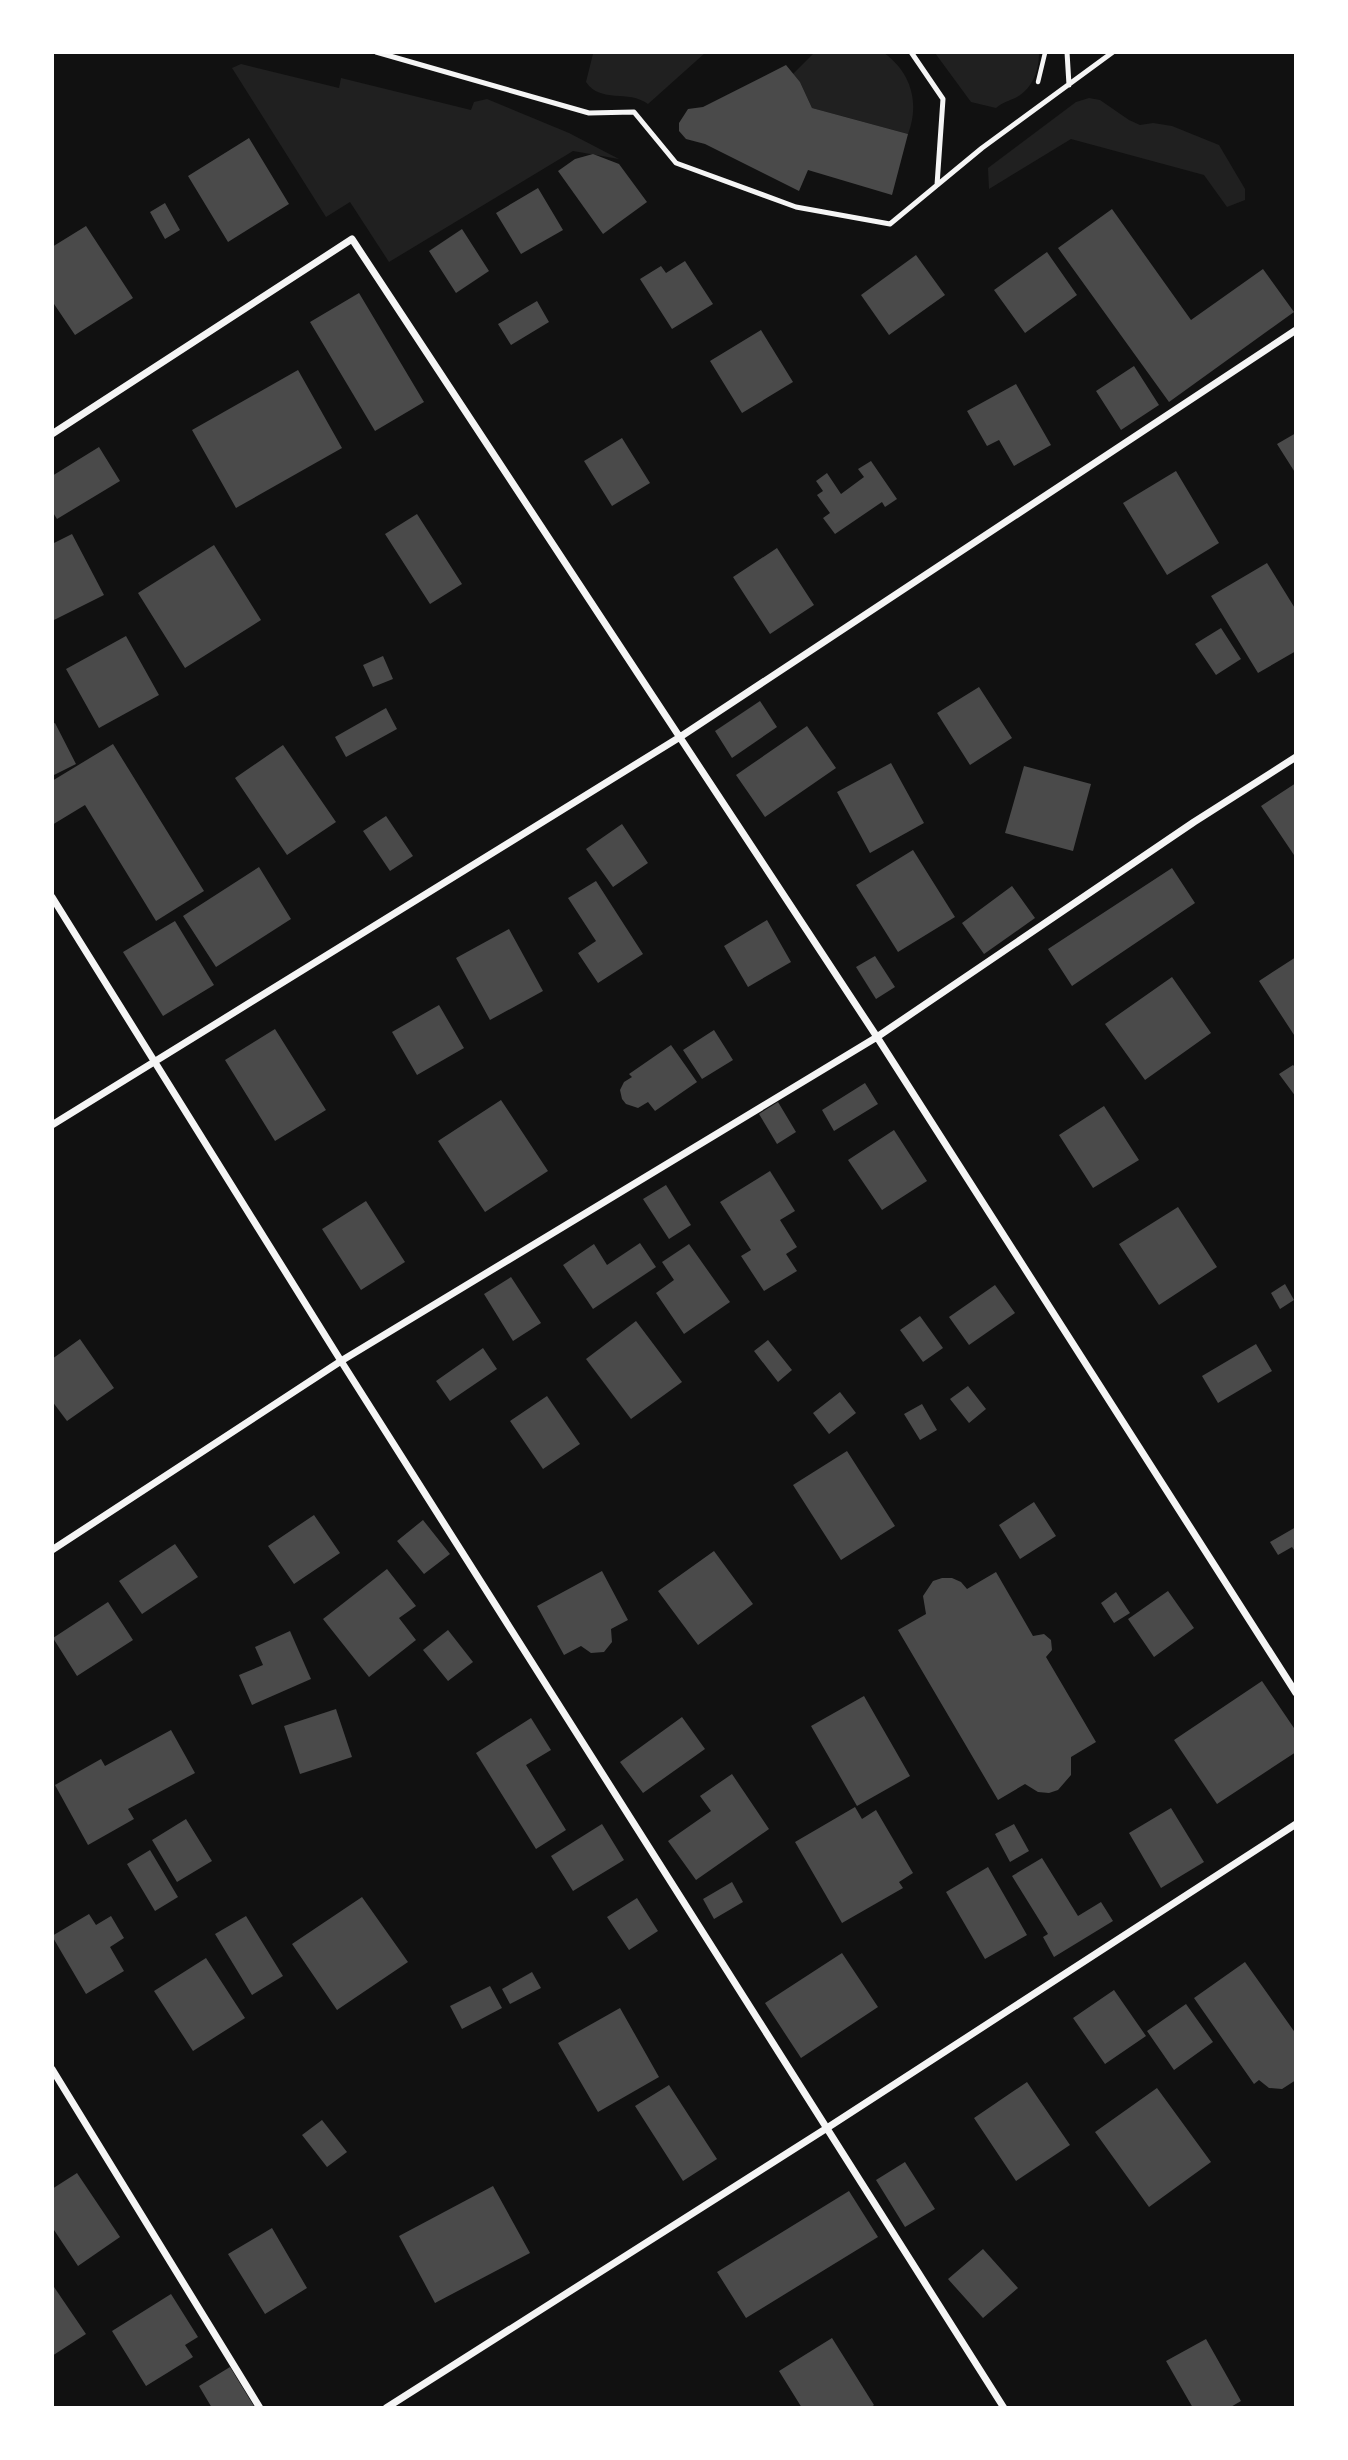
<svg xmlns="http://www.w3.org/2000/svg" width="1348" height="2460" font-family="Raleway,sans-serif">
<rect width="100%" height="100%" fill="#111"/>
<!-- green -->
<path fill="#202020" d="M 590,53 L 705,53 L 648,104 C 628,89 601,104 586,82 L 593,54 Z
M 814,53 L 884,53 C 911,72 920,103 908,134 L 812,108 L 800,82 L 793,74 Z
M 935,53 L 1039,53 C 1039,70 1033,88 1017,97 C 1009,101 1003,102 996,108 L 971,102 Z
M 241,64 L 339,88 L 341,78 L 471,110 L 474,102 L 487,99 L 569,133 L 619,159 L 573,151 L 389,262 L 350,202 L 326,217 L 232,68 Z
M 1089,98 L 1100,100 L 1129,120 L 1140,125 L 1153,123 L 1172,126 L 1219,145 L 1245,189 L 1245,200 L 1227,207 L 1204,175 L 1071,139 L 989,189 L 988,168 L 1076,102 Z"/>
<!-- building -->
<path fill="#4a4a4a" d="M 786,65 L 800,82 L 812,108 L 908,134 L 892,195 L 808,170 L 799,191 L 705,144 L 686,139 L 679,131 L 679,123 L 688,109 L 703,107 Z
M 249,138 L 289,204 L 228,242 L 188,176 Z
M 593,154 L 619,164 L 647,202 L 603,234 L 558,171 L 575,159 Z
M 538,188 L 563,230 L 521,254 L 496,213 Z
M 165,203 L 180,230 L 165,239 L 150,212 Z
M 1112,209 L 1191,320 L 1263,269 L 1294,312 L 1169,402 L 1058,248 Z
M 86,226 L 133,298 L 75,335 L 52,301 L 52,247 Z
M 462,229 L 489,271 L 456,293 L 429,251 Z
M 1047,252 L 1077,295 L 1025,333 L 994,290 Z
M 916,255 L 945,295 L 889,335 L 861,295 Z
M 685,261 L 713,304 L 672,329 L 640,279 L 661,266 L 666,273 Z
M 359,293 L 424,402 L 375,431 L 310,322 Z
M 537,301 L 549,322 L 511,345 L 498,324 Z
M 761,330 L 793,382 L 742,413 L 710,361 Z
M 1134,366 L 1159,405 L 1121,430 L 1096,391 Z
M 298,370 L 342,448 L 236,508 L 192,430 Z
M 1016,384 L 1051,445 L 1014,466 L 999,440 L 987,446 L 967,411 Z
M 1296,433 L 1296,474 L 1277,444 Z
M 622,438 L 650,483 L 612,506 L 584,461 Z
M 99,447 L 120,481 L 57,519 L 52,511 L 52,476 Z
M 871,461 L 897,499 L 885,507 L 882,502 L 835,534 L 823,518 L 830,513 L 817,495 L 823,491 L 816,481 L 827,473 L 841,494 L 864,477 L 858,469 Z
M 1176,471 L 1219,543 L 1167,575 L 1123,503 Z
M 417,514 L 462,584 L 430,604 L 385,534 Z
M 72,534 L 104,595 L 52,621 L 52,544 Z
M 214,545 L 261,620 L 185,668 L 138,593 Z
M 777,548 L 814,605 L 770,634 L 733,577 Z
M 1267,563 L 1296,610 L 1296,651 L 1258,673 L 1211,596 Z
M 1221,628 L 1241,659 L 1216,675 L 1195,644 Z
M 126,636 L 159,695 L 99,728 L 66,669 Z
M 383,656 L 393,679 L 373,687 L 363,665 Z
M 979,687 L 1012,738 L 970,765 L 937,713 Z
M 760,701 L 777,727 L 732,758 L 715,731 Z
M 386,708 L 397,729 L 346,757 L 335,737 Z
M 55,723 L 76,764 L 52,776 L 52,724 Z
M 807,726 L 836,768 L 765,817 L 736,775 Z
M 113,744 L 204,891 L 156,921 L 85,805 L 52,825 L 52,781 Z
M 283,745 L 336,822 L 287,855 L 235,778 Z
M 891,763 L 924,823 L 870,853 L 837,792 Z
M 1024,766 L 1091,784 L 1073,851 L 1005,833 Z
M 1296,783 L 1296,858 L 1261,806 Z
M 386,816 L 413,856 L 390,871 L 363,831 Z
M 622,824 L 648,863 L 613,887 L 586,849 Z
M 913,850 L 955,917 L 898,952 L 856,885 Z
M 259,867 L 291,919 L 216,967 L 183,916 Z
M 1172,868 L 1195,903 L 1072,986 L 1048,949 Z
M 596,881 L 643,954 L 598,983 L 578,953 L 596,941 L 568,898 Z
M 1012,886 L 1035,918 L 984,954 L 962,923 Z
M 767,920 L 791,962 L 748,987 L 724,946 Z
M 175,921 L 214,985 L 163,1016 L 123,952 Z
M 509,929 L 543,991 L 490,1020 L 456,958 Z
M 875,956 L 895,987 L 876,999 L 856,967 Z
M 1296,957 L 1296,1038 L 1259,981 Z
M 1172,977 L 1211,1033 L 1145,1080 L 1105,1024 Z
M 439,1005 L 464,1048 L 417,1075 L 392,1032 Z
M 275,1029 L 326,1110 L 275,1141 L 225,1060 Z
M 714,1030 L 733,1060 L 702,1079 L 683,1050 Z
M 671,1045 L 697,1082 L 655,1111 L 648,1102 L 638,1108 L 626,1104 L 622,1099 L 620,1090 L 624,1082 L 632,1077 L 629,1074 Z
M 1293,1065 L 1296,1068 L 1296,1097 L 1279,1074 Z
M 865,1083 L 878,1104 L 834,1131 L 822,1110 Z
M 501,1100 L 548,1171 L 485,1212 L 438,1141 Z
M 778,1102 L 796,1132 L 777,1144 L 759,1114 Z
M 1104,1106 L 1139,1160 L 1093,1188 L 1059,1135 Z
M 894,1130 L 927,1181 L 882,1210 L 848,1160 Z
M 770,1171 L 795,1211 L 780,1220 L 797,1247 L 786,1254 L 797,1271 L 764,1291 L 741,1256 L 751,1250 L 720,1202 Z
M 666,1185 L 691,1225 L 669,1239 L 643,1199 Z
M 366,1201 L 405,1262 L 361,1290 L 322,1229 Z
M 1178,1207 L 1217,1267 L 1159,1305 L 1119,1244 Z
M 640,1243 L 656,1267 L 593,1309 L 563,1265 L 594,1244 L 607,1265 Z
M 689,1244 L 730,1302 L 684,1334 L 656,1293 L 674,1280 L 662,1262 Z
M 511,1277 L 541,1323 L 513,1341 L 484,1294 Z
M 1285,1284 L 1294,1300 L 1280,1309 L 1271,1293 Z
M 995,1285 L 1015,1313 L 969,1345 L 949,1317 Z
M 920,1316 L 943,1348 L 923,1362 L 900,1330 Z
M 636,1321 L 682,1382 L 631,1419 L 586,1359 Z
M 80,1339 L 114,1388 L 67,1421 L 52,1401 L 52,1359 Z
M 768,1340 L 792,1370 L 778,1382 L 754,1351 Z
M 1256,1344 L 1272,1371 L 1218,1403 L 1202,1376 Z
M 483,1348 L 497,1369 L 450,1401 L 436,1381 Z
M 968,1386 L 986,1409 L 969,1423 L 950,1399 Z
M 840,1392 L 856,1413 L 829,1434 L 813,1413 Z
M 547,1396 L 580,1444 L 543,1469 L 510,1421 Z
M 922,1404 L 937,1430 L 920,1440 L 904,1414 Z
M 847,1451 L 895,1526 L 841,1560 L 793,1485 Z
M 1034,1502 L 1056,1536 L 1020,1559 L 999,1525 Z
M 314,1515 L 340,1553 L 294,1584 L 268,1546 Z
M 423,1520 L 450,1554 L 424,1574 L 397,1541 Z
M 1296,1527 L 1296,1553 L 1292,1547 L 1278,1555 L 1270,1542 Z
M 175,1544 L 198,1577 L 142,1614 L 119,1581 Z
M 714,1551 L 753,1604 L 698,1645 L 658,1591 Z
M 387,1569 L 416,1606 L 399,1618 L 416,1640 L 369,1677 L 323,1619 Z
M 602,1571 L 628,1620 L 611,1629 L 612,1642 L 604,1652 L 591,1653 L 581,1646 L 564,1655 L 537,1606 Z
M 996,1572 L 1033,1636 L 1044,1634 L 1051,1640 L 1052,1650 L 1046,1657 L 1096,1742 L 1071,1757 L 1071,1775 L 1058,1790 L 1049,1793 L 1038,1792 L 1025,1784 L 998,1800 L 898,1630 L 926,1614 L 923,1596 L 933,1581 L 942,1578 L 952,1578 L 961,1582 L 967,1589 Z
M 1168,1591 L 1194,1628 L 1154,1657 L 1128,1619 Z
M 1116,1592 L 1130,1613 L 1114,1623 L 1101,1603 Z
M 108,1602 L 133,1640 L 77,1676 L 53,1638 Z
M 448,1630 L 473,1662 L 448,1681 L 423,1650 Z
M 290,1631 L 311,1679 L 252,1705 L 239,1675 L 263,1665 L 255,1647 Z
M 1262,1681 L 1296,1731 L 1296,1752 L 1217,1804 L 1174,1740 Z
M 864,1696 L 910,1776 L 857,1806 L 811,1726 Z
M 336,1709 L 352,1757 L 300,1774 L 284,1726 Z
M 682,1717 L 705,1749 L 643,1793 L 620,1762 Z
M 531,1718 L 551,1750 L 526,1765 L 566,1830 L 536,1849 L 476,1753 Z
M 171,1730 L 195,1773 L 128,1809 L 134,1819 L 88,1845 L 55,1785 L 101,1759 L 105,1766 Z
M 732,1774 L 769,1829 L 696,1880 L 668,1841 L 711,1811 L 700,1796 Z
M 855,1807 L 862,1819 L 876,1810 L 913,1873 L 899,1882 L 903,1888 L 842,1923 L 795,1842 Z
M 1171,1808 L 1204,1862 L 1161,1888 L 1129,1833 Z
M 186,1819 L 212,1861 L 177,1882 L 152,1840 Z
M 602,1824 L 624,1860 L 573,1891 L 551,1856 Z
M 1014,1824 L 1029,1851 L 1010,1862 L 995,1834 Z
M 150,1850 L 178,1897 L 155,1911 L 127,1864 Z
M 1042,1858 L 1078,1916 L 1101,1902 L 1113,1921 L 1054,1957 L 1043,1937 L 1048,1934 L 1012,1876 Z
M 988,1867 L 1027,1935 L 985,1959 L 946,1892 Z
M 732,1882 L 743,1902 L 714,1919 L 703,1899 Z
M 362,1897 L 408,1962 L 337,2010 L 292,1944 Z
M 637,1898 L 658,1931 L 629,1950 L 607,1917 Z
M 89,1914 L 96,1925 L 111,1916 L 124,1938 L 110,1947 L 124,1971 L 86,1994 L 52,1936 Z
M 246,1916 L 283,1976 L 252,1995 L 215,1934 Z
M 842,1953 L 878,2007 L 801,2058 L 765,2003 Z
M 206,1958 L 245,2018 L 193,2051 L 154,1991 Z
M 1245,1962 L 1296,2034 L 1296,2080 L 1282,2089 L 1269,2088 L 1259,2080 L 1254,2084 L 1194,1998 Z
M 532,1972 L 541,1988 L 510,2004 L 502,1989 Z
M 490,1986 L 502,2008 L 462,2029 L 450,2006 Z
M 1114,1990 L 1146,2036 L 1105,2064 L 1073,2018 Z
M 1186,2004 L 1213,2042 L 1174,2070 L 1147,2031 Z
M 620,2008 L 659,2077 L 598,2112 L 558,2043 Z
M 1027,2082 L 1070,2145 L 1016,2181 L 974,2118 Z
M 669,2085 L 717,2159 L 683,2181 L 635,2106 Z
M 1157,2088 L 1211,2162 L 1149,2207 L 1095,2132 Z
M 322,2120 L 347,2152 L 327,2167 L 302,2135 Z
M 905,2162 L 935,2209 L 905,2227 L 876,2180 Z
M 77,2173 L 120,2237 L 78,2266 L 52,2227 L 52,2189 Z
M 493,2186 L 530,2253 L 435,2303 L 399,2236 Z
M 849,2191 L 878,2237 L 746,2318 L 717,2272 Z
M 272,2228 L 307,2288 L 265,2314 L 228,2254 Z
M 983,2249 L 1018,2288 L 983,2318 L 948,2279 Z
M 52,2284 L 86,2334 L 52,2356 Z
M 171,2294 L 198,2337 L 185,2345 L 193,2357 L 146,2386 L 112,2331 Z
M 832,2338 L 874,2405 L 870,2408 L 802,2408 L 779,2371 Z
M 1206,2339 L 1241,2401 L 1229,2408 L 1193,2408 L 1166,2361 Z
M 230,2367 L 255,2408 L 212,2408 L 199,2386 Z"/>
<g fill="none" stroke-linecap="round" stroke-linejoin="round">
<!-- path -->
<path stroke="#f5f5f5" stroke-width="4.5" d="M 1038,82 L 1045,53"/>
<!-- service -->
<path stroke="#f5f5f5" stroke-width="5" d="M 376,52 L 589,113 L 634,112 L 676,163 L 796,207 L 890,224 L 982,148 L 1113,52
M 911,52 L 943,99 L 937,185
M 1067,52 L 1069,85"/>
<!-- minor -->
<path stroke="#f5f5f5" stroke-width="7" d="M 52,434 L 352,239 L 877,1037 L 1296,1693
M 52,897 L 341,1361 L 1004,2408
M 52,1125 L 680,737 L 1296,330
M 52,1550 L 341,1361 L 877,1037 L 1194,822 L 1296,757
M 52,2069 L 260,2408
M 386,2408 L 827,2128 L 1296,1824"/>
</g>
<!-- border -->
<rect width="1348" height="2460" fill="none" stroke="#ffffff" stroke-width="108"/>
</svg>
